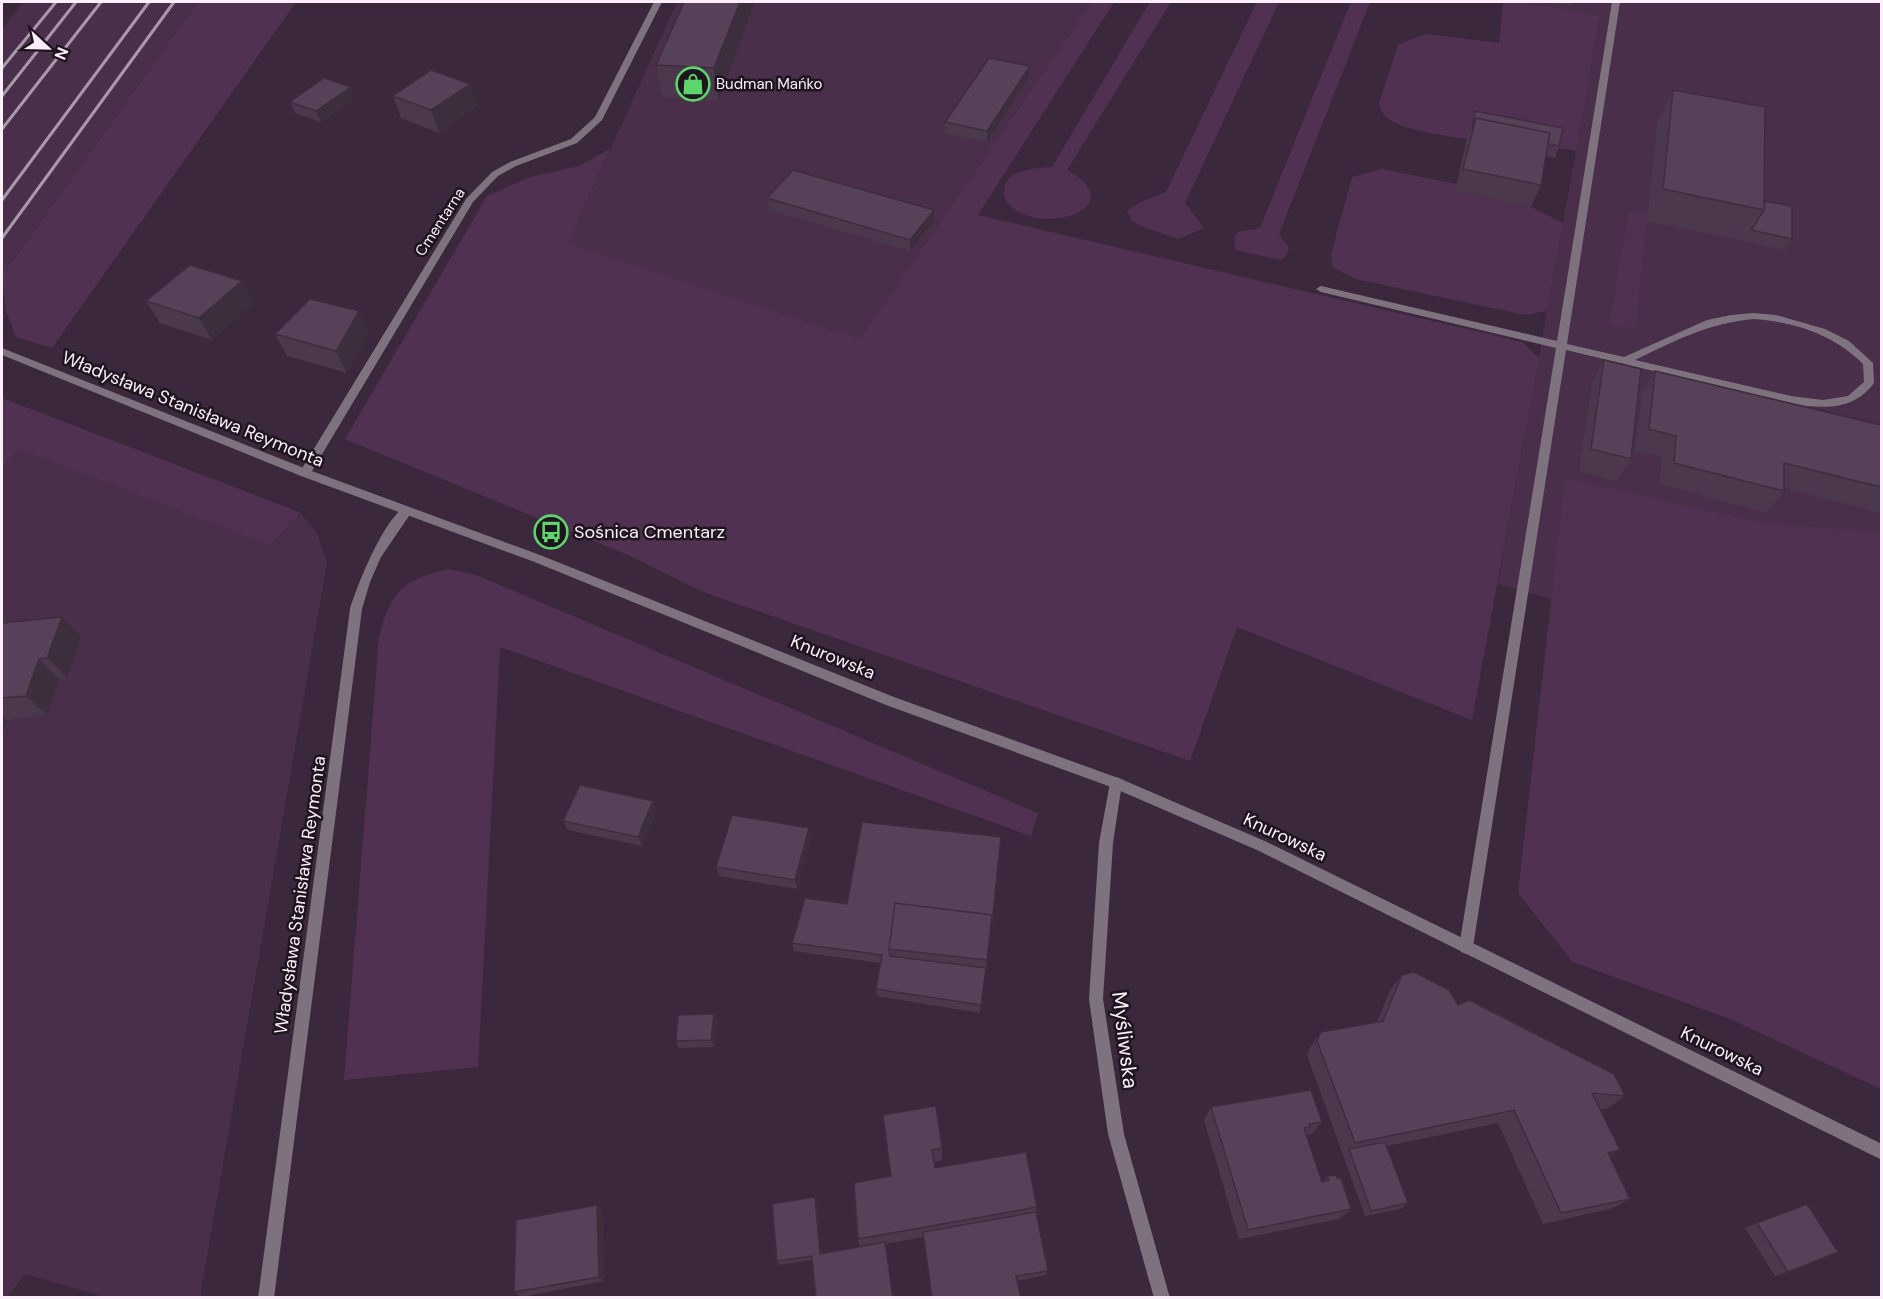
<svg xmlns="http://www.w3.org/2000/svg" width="1883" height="1299" font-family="'DM Sans',sans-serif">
<rect width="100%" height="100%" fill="#3c283d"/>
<!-- built -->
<path fill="#492f49" d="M 24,2 L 198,2 L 2,276 L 2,29 Z
M 677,2 L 1092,2 L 860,339 L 568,243 Z
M 1521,2 L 1881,2 L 1881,691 L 1498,584 L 1600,17 Z
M 19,449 L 270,546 L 300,512 L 318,535 L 327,563 L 200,1297 L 105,1297 L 25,1274 L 7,1297 L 2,1298 L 2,466 Z"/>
<!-- green -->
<path fill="#513152" d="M 198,2 L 296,2 L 52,348 L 16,337 L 6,311 L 2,276 Z
M 1092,2 L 1114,2 L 978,215 L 1522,342 L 1539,358 L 1472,720 L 1237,627 L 1190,761 L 703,592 L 628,555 L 345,439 L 487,196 L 530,177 L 579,166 L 610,149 L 568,243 L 860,339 Z
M 1150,2 L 1171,2 L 1067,170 C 1132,205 1049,236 1013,208 C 1008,204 1004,199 1004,192 C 1004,169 1036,168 1052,167 Z
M 1257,2 L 1279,2 L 1185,203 L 1204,228 L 1179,239 L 1146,228 L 1132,221 L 1127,211 L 1139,203 L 1166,192 Z
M 1351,2 L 1370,2 L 1279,234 L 1289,248 L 1286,256 L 1280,260 L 1236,250 L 1234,238 L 1238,232 L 1260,228 Z
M 1503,2 L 1521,2 L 1600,16 L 1576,151 C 1537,143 1410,141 1385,116 C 1382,113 1380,107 1379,103 L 1398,45 L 1426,34 L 1499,43 Z
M 1382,169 L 1456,184 L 1455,191 L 1531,207 L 1563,223 L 1547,311 L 1525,315 L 1355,279 L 1333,267 L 1331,254 L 1352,177 Z
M 1629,211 L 1647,214 L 1636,328 L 1609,326 Z
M 2,398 L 299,512 L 300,512 L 270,546 L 19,449 L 2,466 Z
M 1565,478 L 1766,524 L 1881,532 L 1881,1089 L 1730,1019 L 1573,962 L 1518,893 Z
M 449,569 L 476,575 L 1038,813 L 1031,836 L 500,647 L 478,1067 L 344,1080 L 379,637 C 391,591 402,580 449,569 Z"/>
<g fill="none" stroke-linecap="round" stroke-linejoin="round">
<!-- service -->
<path fill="#7d727d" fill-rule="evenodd" d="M 1612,2 L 1620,2 L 1567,344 L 1624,357 L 1707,320 L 1731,315 L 1753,313 L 1776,315 L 1825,329 L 1849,341 L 1873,363 L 1874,383 C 1852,412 1823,408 1791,404 L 1566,350 L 1473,947 L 1471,952 L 1466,954 L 1461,952 L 1459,947 L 1556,348 L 1321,292 L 1316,289 L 1321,286 L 1557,341 ZM 1753,319 C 1794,322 1833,334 1863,364 L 1864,382 L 1848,396 L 1823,400 L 1791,396 L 1635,360 C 1674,341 1709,323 1753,319 Z"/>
<!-- minor -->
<path fill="#7d727d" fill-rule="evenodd" d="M 654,2 L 662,2 L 602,120 L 577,143 L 516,166 L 498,176 L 473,202 L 309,476 L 301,476 L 300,473 L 301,470 L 466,199 L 492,172 L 510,162 L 571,139 L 595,117 Z
M 407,506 L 413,510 L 381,557 L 370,582 L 362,609 L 274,1298 L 258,1298 L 350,609 C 357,586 385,515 407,506 Z
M 1116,777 L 1121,779 L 1122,783 L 1113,843 L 1103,999 L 1124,1134 L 1170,1298 L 1154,1298 L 1108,1134 L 1089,999 L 1099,843 L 1110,783 L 1111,779 Z"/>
<!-- tertiary -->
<path fill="#7d727d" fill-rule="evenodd" d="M 2,348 L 309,470 L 540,555 L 894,697 L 1121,779 L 1267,842 L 1882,1144 L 1882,1160 L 1257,850 L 1111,787 L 886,705 L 532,561 L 301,476 L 2,355 Z"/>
<!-- rail -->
<path stroke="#a998a9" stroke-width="3" d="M 2,68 L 56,2
M 2,96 L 76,2
M 2,129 L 101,2
M 2,200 L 149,2
M 2,238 L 174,2"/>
</g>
<!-- wall -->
<path fill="#4b384c" d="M 684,2 L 755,2 L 719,100 L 662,97 L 656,65 Z
M 1547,2 L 1573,2 L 1572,6 Z
M 1030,66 L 1029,77 L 987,142 L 945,133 L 945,122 Z
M 470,84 L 477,106 L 439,133 L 401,118 L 393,96 Z
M 1673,90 L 1764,201 L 1792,239 L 1785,250 L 1647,221 L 1657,122 Z
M 355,98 L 321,122 L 295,113 L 290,102 Z
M 1475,111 L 1559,146 L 1555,158 L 1546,156 L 1541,185 L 1531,207 L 1455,191 L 1471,122 Z
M 767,198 L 934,221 L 910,251 L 769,210 Z
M 242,281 L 254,303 L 212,340 L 160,323 L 146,301 Z
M 359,311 L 369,334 L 347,373 L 287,356 L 275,334 Z
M 1604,360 L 1631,459 L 1617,481 L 1579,471 L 1592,382 Z
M 1655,371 L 1881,425 L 1881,513 L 1784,488 L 1784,491 L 1767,513 L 1659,484 L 1662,457 L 1635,451 L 1642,393 Z
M 62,617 L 81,637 L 67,678 L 59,679 L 47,715 L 7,720 L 2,735 L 2,623 Z
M 653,801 L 657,810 L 642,846 L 568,830 L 563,821 Z
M 811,837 L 797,889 L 719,876 L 716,867 Z
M 991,932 L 980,1013 L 877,996 L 876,989 L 880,963 L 794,951 L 792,943 Z
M 1402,975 L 1625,1096 L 1607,1109 L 1600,1109 L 1620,1150 L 1610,1157 L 1630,1199 L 1610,1209 L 1543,1224 L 1498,1123 L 1387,1146 L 1408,1203 L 1401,1209 L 1365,1216 L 1307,1055 L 1311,1046 L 1321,1032 L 1377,1022 L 1390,990 Z
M 717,1021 L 714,1047 L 679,1048 L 676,1041 Z
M 1211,1107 L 1322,1122 L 1311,1135 L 1306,1135 L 1322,1182 L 1327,1176 L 1337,1178 L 1351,1209 L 1339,1219 L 1239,1239 L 1204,1120 Z
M 883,1115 L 942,1148 L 942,1160 L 934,1162 L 935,1168 L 1037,1207 L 1036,1212 L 1048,1271 L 1046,1275 L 1017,1281 L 924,1237 L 885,1244 L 813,1260 L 780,1265 L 777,1261 L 815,1197 L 817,1203 L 821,1254 L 860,1247 L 858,1239 L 891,1176 Z
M 597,1205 L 602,1211 L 604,1281 L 521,1297 L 514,1292 Z
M 1757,1223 L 1788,1272 L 1775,1276 L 1745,1228 Z"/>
<!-- shaded-wall -->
<path fill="#3d2e3e" d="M 740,2 L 755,2 L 719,100 L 714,68 Z
M 1030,66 L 1029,77 L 987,142 L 987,131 Z
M 470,84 L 477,106 L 439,133 L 431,110 Z
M 351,87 L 355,98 L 321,122 L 316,111 Z
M 934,210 L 934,221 L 910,251 L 910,240 Z
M 242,281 L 254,303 L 212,340 L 199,318 Z
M 359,311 L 369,334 L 347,373 L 336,351 Z
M 62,617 L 81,637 L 67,678 L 47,658 Z
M 39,659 L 59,679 L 47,715 L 26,696 Z
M 2,715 L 7,720 L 2,735 Z
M 653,801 L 657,810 L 642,846 L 638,837 Z
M 809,828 L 811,837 L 797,889 L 795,880 Z
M 1001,837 L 991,932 L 980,1013 L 986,968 Z
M 714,1014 L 717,1021 L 714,1047 L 711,1040 Z
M 1620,1150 L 1601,1162 L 1608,1153 Z
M 815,1197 L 817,1203 L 822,1259 L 820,1254 Z
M 597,1205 L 602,1211 L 604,1281 L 599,1277 Z"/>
<!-- building -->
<path fill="#574158" stroke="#3d2e3e" stroke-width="1.5" d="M 684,2 L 740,2 L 714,68 L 656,65 Z
M 989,58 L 1030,66 L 987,131 L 945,122 Z
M 431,70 L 470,84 L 431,110 L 393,96 Z
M 324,78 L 351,87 L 316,111 L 290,102 Z
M 1673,90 L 1765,107 L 1764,210 L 1663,189 Z
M 1475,111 L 1563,128 L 1559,146 L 1548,144 L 1550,133 L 1476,118 L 1472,129 Z
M 1476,118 L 1550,133 L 1541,185 L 1463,169 Z
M 793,170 L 934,210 L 910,240 L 767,198 Z
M 1764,201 L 1792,206 L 1792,239 L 1751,230 L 1764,210 Z
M 190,265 L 242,281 L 199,318 L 146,301 Z
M 310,299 L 359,311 L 336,351 L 275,334 Z
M 1604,360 L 1641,369 L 1631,459 L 1591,449 Z
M 1655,371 L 1881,425 L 1881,487 L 1784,463 L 1784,491 L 1674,463 L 1676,436 L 1649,429 Z
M 62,617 L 47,658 L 39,659 L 26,696 L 2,698 L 2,623 Z
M 580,785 L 653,801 L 638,837 L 563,821 Z
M 732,815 L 809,828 L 795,880 L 716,867 Z
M 862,822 L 1001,837 L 992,924 L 992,915 L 895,903 L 889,949 L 890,956 L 986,968 L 981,1005 L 876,989 L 882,955 L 792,943 L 805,898 L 847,904 Z
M 895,903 L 992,915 L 987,960 L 889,949 Z
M 1414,972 L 1449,990 L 1458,1005 L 1469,1000 L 1614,1074 L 1625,1096 L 1592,1093 L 1620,1150 L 1608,1153 L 1630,1199 L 1561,1213 L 1514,1110 L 1355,1143 L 1317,1041 L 1321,1032 L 1383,1021 L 1402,975 Z
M 714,1014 L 711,1040 L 676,1041 L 678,1015 Z
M 1311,1090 L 1322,1122 L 1309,1124 L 1310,1127 L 1304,1128 L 1322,1182 L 1329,1180 L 1327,1176 L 1337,1175 L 1337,1178 L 1341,1178 L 1351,1209 L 1248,1230 L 1211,1107 Z
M 936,1106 L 942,1148 L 932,1150 L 935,1168 L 1026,1152 L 1037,1207 L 858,1239 L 854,1183 L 891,1176 L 883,1115 Z
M 1385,1142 L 1408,1203 L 1371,1211 L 1349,1149 Z
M 815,1197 L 820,1254 L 885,1242 L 893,1298 L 816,1298 L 812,1256 L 777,1261 L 772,1204 Z
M 1807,1204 L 1838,1252 L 1788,1272 L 1757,1223 Z
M 597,1205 L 599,1277 L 514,1292 L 516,1220 Z
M 1036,1212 L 1048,1271 L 1016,1276 L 1021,1298 L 932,1298 L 923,1232 Z"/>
<!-- icons -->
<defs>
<g id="shop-ring" transform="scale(1.725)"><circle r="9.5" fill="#1e151e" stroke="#5dd56c" stroke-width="1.5"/><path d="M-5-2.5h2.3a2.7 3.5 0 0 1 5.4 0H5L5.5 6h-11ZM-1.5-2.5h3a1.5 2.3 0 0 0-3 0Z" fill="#5dd56c"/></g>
<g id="bus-ring" transform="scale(1.725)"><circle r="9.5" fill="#1e151e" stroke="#5dd56c" stroke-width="1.5"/><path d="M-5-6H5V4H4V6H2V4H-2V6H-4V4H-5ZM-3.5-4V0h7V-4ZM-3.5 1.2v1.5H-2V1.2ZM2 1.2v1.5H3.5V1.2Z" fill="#5dd56c"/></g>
</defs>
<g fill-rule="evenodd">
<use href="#shop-ring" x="693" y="84"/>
<use href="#bus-ring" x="551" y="532"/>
</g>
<g text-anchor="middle" stroke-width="5" stroke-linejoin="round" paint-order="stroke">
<!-- far-poi labels -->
<g font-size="15" fill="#fceefb" stroke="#1e151e" text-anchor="start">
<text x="716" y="89">Budman Mańko</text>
</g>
<!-- far-street labels -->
<g font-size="15" fill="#fceefb" stroke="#1e151e">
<text transform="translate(440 222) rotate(-57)" y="5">Cmentarna</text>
</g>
<!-- street labels -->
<g font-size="18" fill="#fceefb" stroke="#1e151e">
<text transform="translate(193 409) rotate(22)" y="6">Władysława Stanisława Reymonta</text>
<text transform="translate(833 657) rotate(22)" y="6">Knurowska</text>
<text transform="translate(1285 837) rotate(25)" y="6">Knurowska</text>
<text transform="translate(300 895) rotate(-82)" y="6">Władysława Stanisława Reymonta</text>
<text transform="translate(1722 1051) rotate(26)" y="6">Knurowska</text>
</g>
<!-- poi labels -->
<g font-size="18" fill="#fceefb" stroke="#1e151e" text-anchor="start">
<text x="574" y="538">Sośnica Cmentarz</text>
</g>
<!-- near-street labels -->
<g font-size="21" fill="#fceefb" stroke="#1e151e">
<text transform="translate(1125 1040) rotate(83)" y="7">Myśliwska</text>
</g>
</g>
<!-- border -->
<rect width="1883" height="1299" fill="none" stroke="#fceefb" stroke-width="6"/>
<!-- north arrow -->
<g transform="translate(48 48) rotate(112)" stroke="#1e151e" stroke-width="4.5" paint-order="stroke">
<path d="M0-4.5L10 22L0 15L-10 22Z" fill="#fceefb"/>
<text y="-9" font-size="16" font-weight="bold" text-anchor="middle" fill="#fceefb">N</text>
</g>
</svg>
